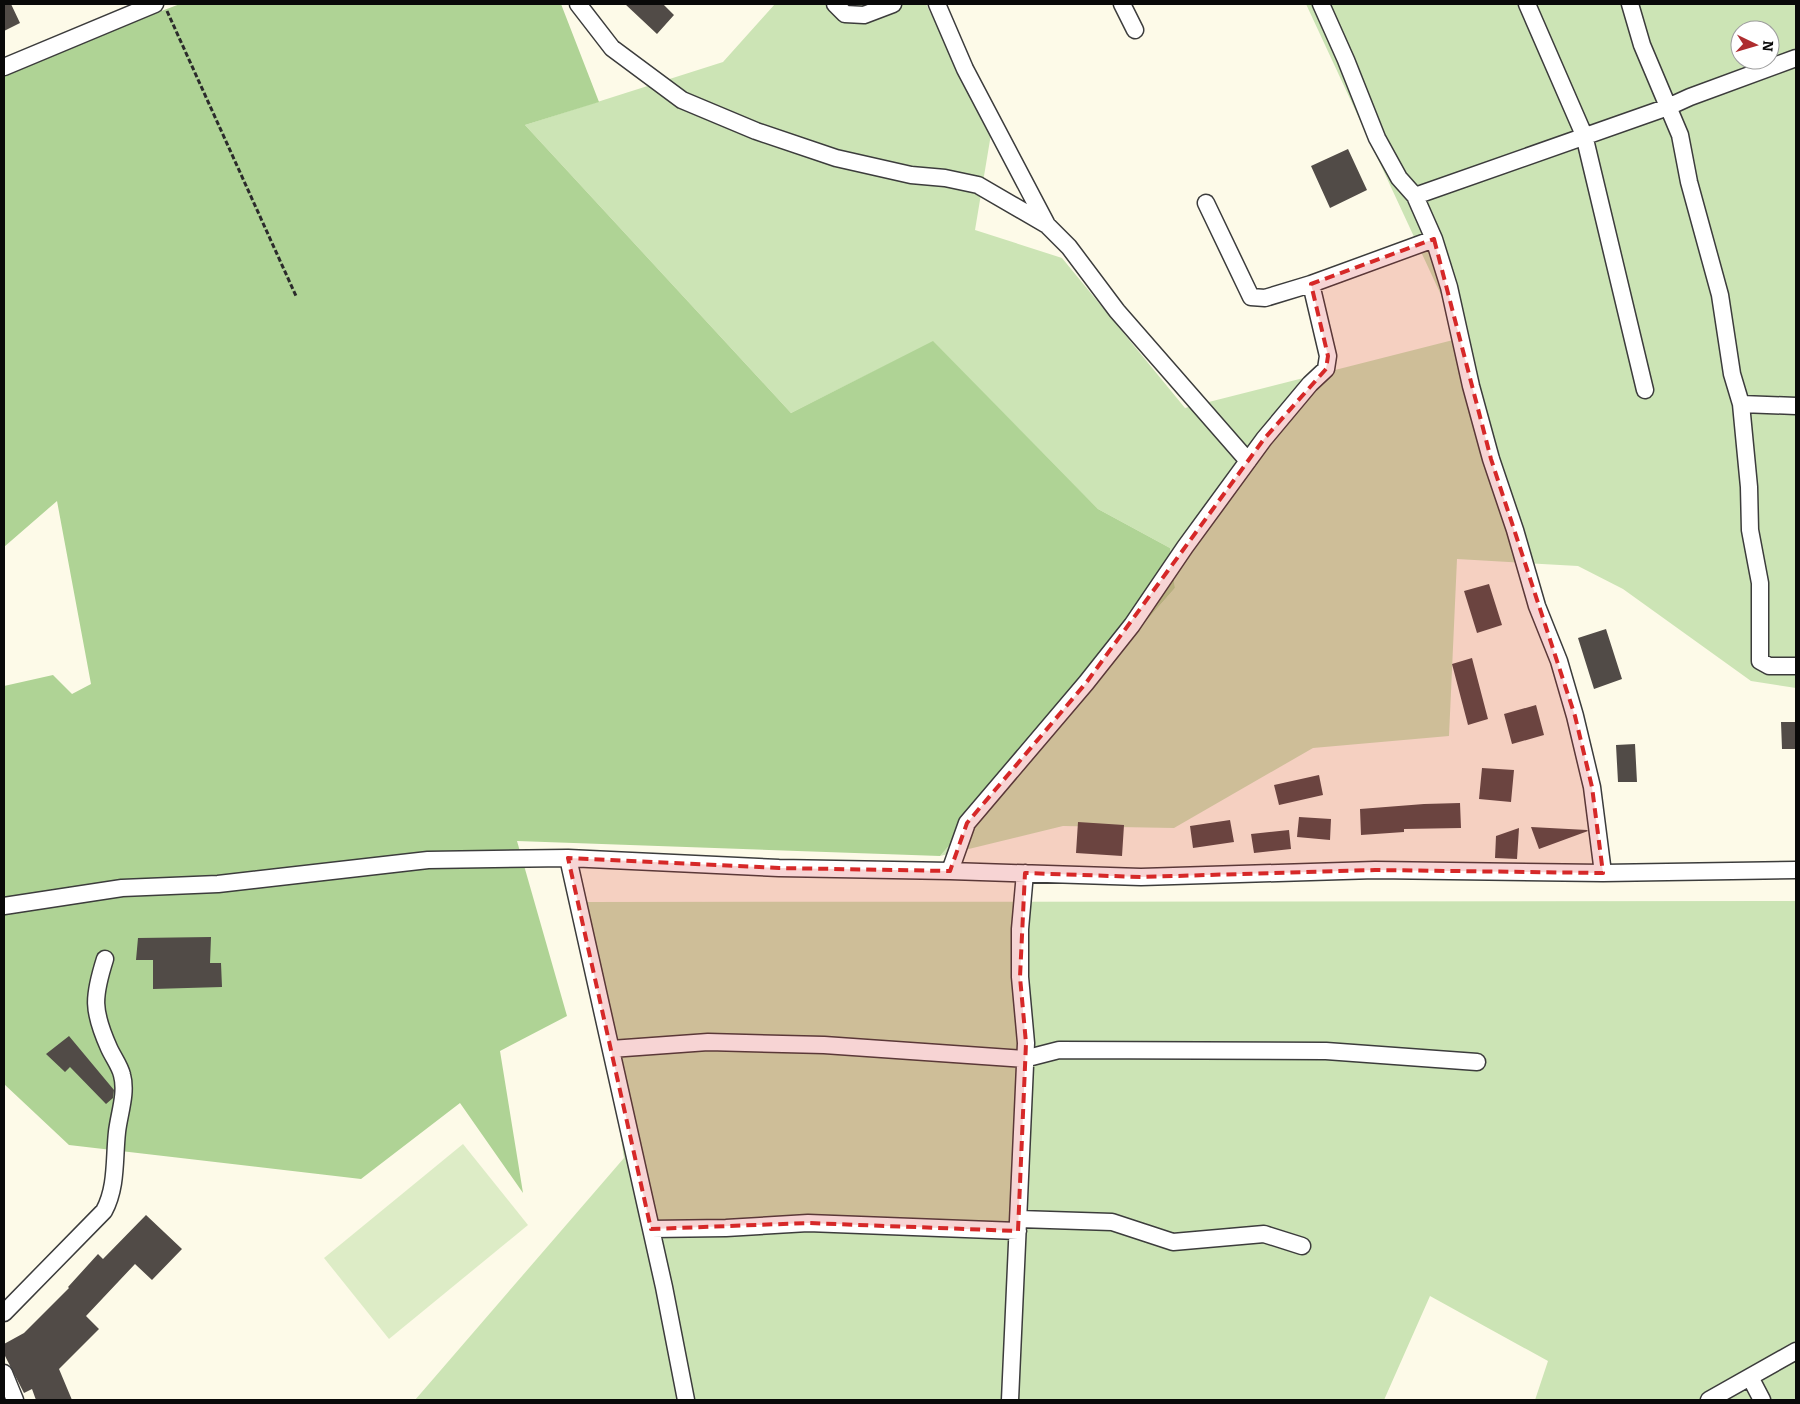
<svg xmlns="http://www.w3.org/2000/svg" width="1800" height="1404" font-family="Bitter,serif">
<rect width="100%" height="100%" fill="#fdfae8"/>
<!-- green -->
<path fill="#cce4b5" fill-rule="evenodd" d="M 775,4 L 926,4 L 991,134 L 975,230 L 1062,258 L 1185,408 L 1461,338 L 1306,4 L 1796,4 L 1796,688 L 1751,681 L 1623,589 L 1578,566 L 1457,559 L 1449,736 L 1313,748 L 1174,828 L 1063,826 L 940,856 L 1175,588 L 1170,548 L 1098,509 L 933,342 L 791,413 L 525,125 L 723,62 ZM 1740,30 L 1770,30 L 1770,60 L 1740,60 Z
M 1796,901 L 1796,1400 L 1535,1400 L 1548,1361 L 1430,1296 L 1384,1400 L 415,1400 L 624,1158 L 584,902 Z"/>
<!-- forest -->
<path fill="#afd395" d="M 180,4 L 561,4 L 599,102 L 525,125 L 791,413 L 933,341 L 1098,509 L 1170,548 L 1175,588 L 940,856 L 517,841 L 567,1016 L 500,1051 L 523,1193 L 460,1103 L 361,1179 L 69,1145 L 4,1084 L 4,686 L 53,675 L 72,694 L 91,684 L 57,501 L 4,547 L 4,70 Z"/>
<!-- pitch -->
<path fill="#ddecc6" d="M 463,1144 L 528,1225 L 389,1339 L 324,1258 Z"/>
<!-- building -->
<path fill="#514b47" d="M 4,4 L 11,4 L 20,23 L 4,31 Z
M 625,4 L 663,4 L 674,15 L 657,34 Z
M 1348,149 L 1367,190 L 1330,208 L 1311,166 Z
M 1489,584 L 1502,625 L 1477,633 L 1464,591 Z
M 1606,629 L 1622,679 L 1594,689 L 1578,638 Z
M 1472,658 L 1488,719 L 1468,725 L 1452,664 Z
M 1536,705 L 1544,735 L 1512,744 L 1504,714 Z
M 1781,722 L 1796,722 L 1796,749 L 1782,749 Z
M 1635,744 L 1637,782 L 1618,782 L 1616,745 Z
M 1482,768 L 1514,770 L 1511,802 L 1479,799 Z
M 1319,775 L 1323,795 L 1279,805 L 1274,785 Z
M 1460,803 L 1461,828 L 1404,829 L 1404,832 L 1361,835 L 1360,809 L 1424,804 Z
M 1299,817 L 1331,819 L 1330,840 L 1297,837 Z
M 1230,820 L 1234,842 L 1193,848 L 1190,826 Z
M 1078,822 L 1124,825 L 1122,856 L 1076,853 Z
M 1531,827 L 1587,830 L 1588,831 L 1539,849 Z
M 1519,828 L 1517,859 L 1495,858 L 1496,836 Z
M 1289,830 L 1291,849 L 1254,853 L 1251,834 Z
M 211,937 L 210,963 L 221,963 L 222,987 L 153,989 L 153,960 L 136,960 L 138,938 Z
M 69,1036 L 114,1090 L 113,1098 L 106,1104 L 70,1067 L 65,1072 L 46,1054 Z
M 146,1215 L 182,1249 L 152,1280 L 135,1264 L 86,1316 L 99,1329 L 59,1369 L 72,1400 L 36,1400 L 32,1389 L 24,1393 L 4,1354 L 4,1344 L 24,1333 L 69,1288 L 68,1287 L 98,1254 L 103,1259 Z"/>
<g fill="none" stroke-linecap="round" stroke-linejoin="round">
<!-- street casing -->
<g stroke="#3c3c3c" stroke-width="19">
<path id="street" d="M 578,4 L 612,48 L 682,100 L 756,131 L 836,158 L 911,175 L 945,178 L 978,185 L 1047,225 L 1069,247 L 1117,311 L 1248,461
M 835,4 L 845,14 L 864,15 L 893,4
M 937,4 L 965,69 L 1046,223
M 1122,4 L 1135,30
M 1321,4 L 1346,60 L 1377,138 L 1399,178 L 1415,196 L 1434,239 L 1449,287 L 1471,386 L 1491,459 L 1515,530 L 1537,606 L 1559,661 L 1575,716 L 1592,787 L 1603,873
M 1527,4 L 1584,135 L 1645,390
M 1630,4 L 1642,45 L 1680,135 L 1689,182 L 1720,295 L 1732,374 L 1741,404 L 1749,487 L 1750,530 L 1760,583 L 1760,661 L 1769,666 L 1796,666
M 4,67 L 155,4
M 1415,196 L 1668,107 L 1690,97 L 1796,58
M 1206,203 L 1251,297 L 1265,298 L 1311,284
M 1741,404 L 1796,406
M 568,858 L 664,1287 L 686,1400
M 950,871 L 967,823 L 1086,683 L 1132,625 L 1185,547 L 1264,439 L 1310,384 L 1326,369 L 1328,356 L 1311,284 L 1434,239
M 4,906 L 122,888 L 218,884 L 428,860 L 568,858 L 779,868 L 950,871 L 1141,877 L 1375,870 L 1603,873 L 1796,870
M 611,1049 L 708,1042 L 824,1045 L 1024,1059 L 1059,1050 L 1326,1051 L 1477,1062
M 1019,1219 L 1112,1222 L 1173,1242 L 1264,1234 L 1302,1246
M 651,1229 L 726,1228 L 808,1223 L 1018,1231
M 4,1313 L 104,1211 C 117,1187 114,1159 117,1132 C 119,1114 127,1093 122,1075 C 120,1066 113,1057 109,1048 C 92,1010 93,997 105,959
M 4,1373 L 15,1400
M 1750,1377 L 1762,1400
M 1010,1400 L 1026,1043 L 1020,977 L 1020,929 L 1025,873
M 1709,1400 L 1796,1351"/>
</g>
<!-- path -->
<path stroke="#2b2b2b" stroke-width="3" stroke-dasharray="5 2.5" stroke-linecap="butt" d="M 167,11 L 296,296"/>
<!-- street -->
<use href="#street" stroke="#fff" stroke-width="16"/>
</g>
<!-- marked area -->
<path fill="#d62828" fill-opacity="0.2" stroke="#d62828" stroke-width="4" stroke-dasharray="10 6" stroke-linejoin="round" d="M 1434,239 L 1491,459 L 1575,716 L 1592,787 L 1603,873 L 1375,870 L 1141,877 L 1025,873 L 1020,977 L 1026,1043 L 1018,1231 L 808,1223 L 651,1229 L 568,858 L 779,868 L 950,871 L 967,823 L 1086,683 L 1264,439 L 1326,369 L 1328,356 L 1311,284 Z"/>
<!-- border -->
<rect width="1800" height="1404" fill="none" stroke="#090909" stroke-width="10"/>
<!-- north arrow -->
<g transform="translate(1755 45) rotate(95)"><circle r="24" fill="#ffffff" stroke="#9d9d9d"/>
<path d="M0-4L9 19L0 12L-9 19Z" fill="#ae2d2f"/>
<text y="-8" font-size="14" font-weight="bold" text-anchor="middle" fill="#090909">N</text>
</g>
</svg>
